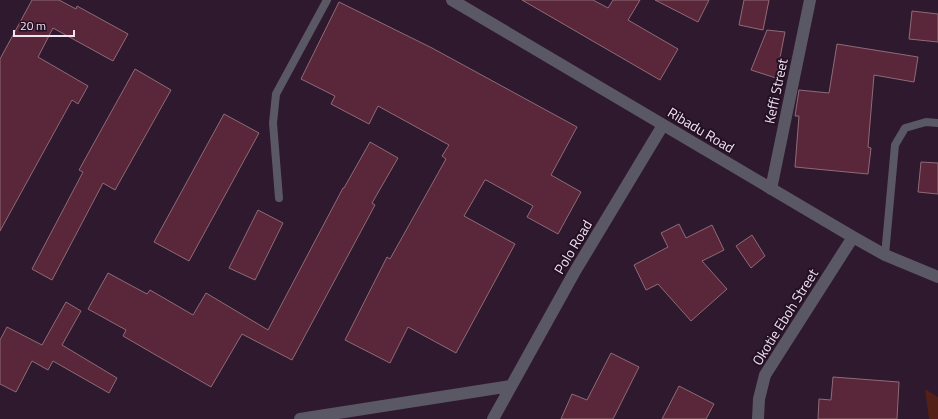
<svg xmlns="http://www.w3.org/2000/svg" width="938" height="419" font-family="'Titillium Web',sans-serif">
<rect width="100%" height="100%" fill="#2e192e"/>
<!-- green -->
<path fill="#522017" d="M 925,389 L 938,397 L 938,419 L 929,419 Z"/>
<!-- building -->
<path fill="#5a2639" stroke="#8f6b76" d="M 32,0 L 59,0 L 76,9 L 77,6 L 128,34 L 113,61 L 53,28 L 38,57 L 88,86 L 78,104 L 72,100 L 0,231 L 0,59 Z
M 522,0 L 593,0 L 608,8 L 613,0 L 640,0 L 628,20 L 678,49 L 660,80 Z
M 655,0 L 709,0 L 698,22 Z
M 744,0 L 769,0 L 763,30 L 739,25 Z
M 339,2 L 432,48 L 577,127 L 551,175 L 581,192 L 558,234 L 527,217 L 533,206 L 486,180 L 485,180 L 464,216 L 515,244 L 456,353 L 408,327 L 390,363 L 345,340 L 387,257 L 390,259 L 446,159 L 442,156 L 449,145 L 378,106 L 369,124 L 331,104 L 335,96 L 301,79 Z
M 912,11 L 938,14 L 938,42 L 909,39 Z
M 767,30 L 785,32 L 776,78 L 751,70 Z
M 837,44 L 918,57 L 914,82 L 874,75 L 868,147 L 871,148 L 868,174 L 795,167 L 799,116 L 795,116 L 799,90 L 829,93 Z
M 135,69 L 171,90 L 115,190 L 103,183 L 52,280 L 32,269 L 83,172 L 79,170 Z
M 224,114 L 259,133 L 189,261 L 154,242 Z
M 370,142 L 398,158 L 372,203 L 375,205 L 292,360 L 242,334 L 211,387 L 123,336 L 126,330 L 88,309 L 108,273 L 147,294 L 150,290 L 193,315 L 206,293 L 268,330 L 343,188 L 344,188 Z
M 921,162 L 938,163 L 938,194 L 918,192 Z
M 258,210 L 283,223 L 255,280 L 229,268 Z
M 679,224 L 686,238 L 712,225 L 724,250 L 702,261 L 727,289 L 691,321 L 658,284 L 646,290 L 634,265 L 668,247 L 661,233 Z
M 752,235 L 765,256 L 751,268 L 736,246 Z
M 66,302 L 81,311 L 62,345 L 117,378 L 109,393 L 53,361 L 48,370 L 32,361 L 16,392 L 0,384 L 0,340 L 7,327 L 42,345 Z
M 611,353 L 639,367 L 613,419 L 561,419 L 572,394 L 587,400 Z
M 833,377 L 899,382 L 897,419 L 818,419 L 819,399 L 831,400 Z
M 679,386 L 714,404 L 706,419 L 662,419 Z"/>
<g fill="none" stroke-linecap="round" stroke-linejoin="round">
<!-- lane -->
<path stroke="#5a5865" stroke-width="8" d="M 279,198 L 273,123 L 276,94 L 327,0
M 885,255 L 895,145 L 905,128 L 926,122 L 938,123"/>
<!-- street -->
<path stroke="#5a5865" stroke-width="12" d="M 452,0 L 853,237 L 885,255 L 938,277
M 771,189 L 810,0
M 300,419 L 511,386
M 493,419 L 574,273 L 663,125
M 758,419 L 759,399 L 765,375 L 853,237"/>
</g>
<g text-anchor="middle" stroke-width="4" stroke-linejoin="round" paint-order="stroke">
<!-- street labels -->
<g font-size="14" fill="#f2e3f1" stroke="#241024">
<text transform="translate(776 91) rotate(-78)" y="5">Keffi Street</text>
<text transform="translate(701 130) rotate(31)" y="5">Ribadu Road</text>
<text transform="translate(573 247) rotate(-59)" y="5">Polo Road</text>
<text transform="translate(785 317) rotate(-58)" y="5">Okotie Eboh Street</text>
</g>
</g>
<!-- scale -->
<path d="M14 30v6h60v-6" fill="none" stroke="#f2e3f1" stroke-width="2"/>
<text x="20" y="30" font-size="12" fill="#f2e3f1" stroke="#241024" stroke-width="3" paint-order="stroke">20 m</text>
</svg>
